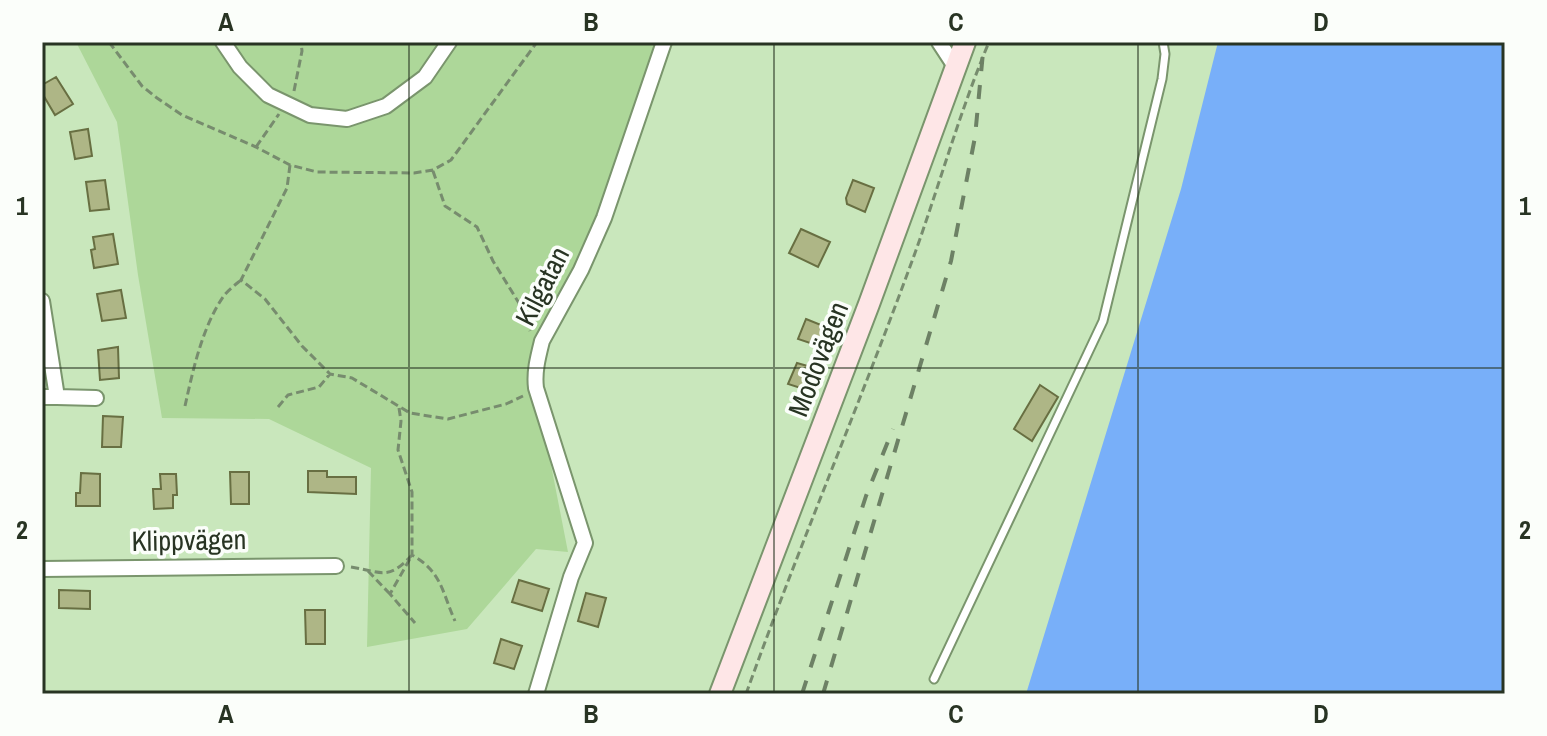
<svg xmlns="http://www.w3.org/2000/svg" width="1547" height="736" font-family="'Archivo Narrow',sans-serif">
<rect width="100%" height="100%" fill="#c9e7bc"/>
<!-- green -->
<path fill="#add799" d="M 76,42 L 657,42 L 604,218 L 542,341 L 536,388 L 568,552 L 536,549 L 467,629 L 367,647 L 371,468 L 269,419 L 162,418 L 138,275 L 117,122 Z"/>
<!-- water -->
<path fill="#78aff9" d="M 1218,42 L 1505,42 L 1505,694 L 1026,694 L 1181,189 Z"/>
<!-- building -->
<path fill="#aeb686" stroke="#686f42" stroke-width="2" d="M 56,77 L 73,104 L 55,115 L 42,93 L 42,85 Z
M 88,129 L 92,156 L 75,159 L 70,132 Z
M 105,180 L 109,209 L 90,211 L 86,182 Z
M 853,180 L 874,188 L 865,212 L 847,204 L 846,198 Z
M 801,229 L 830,242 L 818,267 L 789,253 Z
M 113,234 L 118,264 L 94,268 L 91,250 L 95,249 L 93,237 Z
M 121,290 L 126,318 L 102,321 L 97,294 Z
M 806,319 L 826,327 L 819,346 L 798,339 Z
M 118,347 L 119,378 L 100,380 L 98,350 Z
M 797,363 L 818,369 L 810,391 L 788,384 Z
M 1040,385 L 1058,397 L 1032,441 L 1014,429 Z
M 103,416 L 123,417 L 121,447 L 102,447 Z
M 308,471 L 327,471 L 327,477 L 356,477 L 356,494 L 308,492 Z
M 230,472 L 249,472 L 249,504 L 231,504 Z
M 81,473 L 100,474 L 100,506 L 76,506 L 76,493 L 80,493 Z
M 160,474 L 176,474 L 177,495 L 173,495 L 173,508 L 154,509 L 153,489 L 161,489 Z
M 519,580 L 549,589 L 542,611 L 512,602 Z
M 59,590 L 90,591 L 90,609 L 59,608 Z
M 586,593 L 606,598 L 598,627 L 578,621 Z
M 305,610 L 325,610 L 325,644 L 306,644 Z
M 501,639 L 522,646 L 514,669 L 494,663 Z"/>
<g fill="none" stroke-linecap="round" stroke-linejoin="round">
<!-- lane casing -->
<g stroke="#7a956d" stroke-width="11">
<path id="lane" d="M 934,679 L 1103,321 L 1162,79 L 1165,54 L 1163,42"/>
</g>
<!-- street casing -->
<g stroke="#7a956d" stroke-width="18">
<path id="street" d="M 223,42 L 240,67 L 268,95 L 310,115 L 347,119 L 386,106 L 425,77 L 449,42
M 939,42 L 956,68
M 42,301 L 57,397 L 42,397
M 57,397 L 96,398
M 42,569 L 336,566
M 536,694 L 571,577 L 585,543 L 536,388 C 534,372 538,357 542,341 L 581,270 L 604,218 L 664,42"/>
</g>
<!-- secondary casing -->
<g stroke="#7a956d" stroke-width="24">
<path id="secondary" d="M 720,694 L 869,304 L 965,42"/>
</g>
<!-- path -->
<path stroke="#778c6e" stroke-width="3" stroke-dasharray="8 4" stroke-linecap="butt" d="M 109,42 L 142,86 L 157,98 L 182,115 L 256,147 L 290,165 L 317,172 L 414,173 L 433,170 L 451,160 L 537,42
M 294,91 L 302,51 L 301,42
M 256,147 L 279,114
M 290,165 L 287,188 L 241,280 L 265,299 L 302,346 L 330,374 L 352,378 L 410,413 L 448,419 L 506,404 L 523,396
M 433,171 L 445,206 L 477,227 L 493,261 L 522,308 L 530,331
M 185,406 C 193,370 202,328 223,297 C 227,291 235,285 241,280
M 278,407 L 288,395 L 319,387 L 330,374
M 399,408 L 401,421 L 398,450 L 412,492 L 412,555 C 442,572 442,592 455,621
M 351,567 C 382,572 388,581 412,555 L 390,594 L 415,623
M 368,571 L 390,594
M 746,694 C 799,546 861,401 915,253 C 940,183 960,111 989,42"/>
<!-- lane -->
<use href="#lane" stroke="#fff" stroke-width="7"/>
<!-- street -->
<use href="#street" stroke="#fff" stroke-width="14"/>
<!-- secondary -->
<use href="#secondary" stroke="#fee6e7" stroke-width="20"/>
<!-- rail -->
<path stroke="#6d8165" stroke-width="4" stroke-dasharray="14 14" stroke-linecap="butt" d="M 802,694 L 866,496 L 893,429
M 823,694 L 951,261 L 975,137 L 984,42"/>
</g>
<!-- grid -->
<path fill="none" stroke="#283423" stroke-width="2" stroke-opacity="0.55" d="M 409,42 L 409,694M 774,42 L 774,694M 1138,42 L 1138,694M 42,368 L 1505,368"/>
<g text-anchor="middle" stroke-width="7" stroke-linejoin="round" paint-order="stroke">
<!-- street labels -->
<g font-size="28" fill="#283423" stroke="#fbfefa">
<text transform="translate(542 286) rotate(-63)" y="10">Kilgatan</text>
<text transform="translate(818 359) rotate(-69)" y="10">Modovägen</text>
<text transform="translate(189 540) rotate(-1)" y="10">Klippvägen</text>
</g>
</g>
<!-- border -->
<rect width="1547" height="736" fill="none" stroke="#fbfefa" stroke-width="88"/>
<rect x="44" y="44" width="1459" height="648" fill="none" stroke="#283423" stroke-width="3"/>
<g font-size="26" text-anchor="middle" font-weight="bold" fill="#283423">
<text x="226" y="31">A</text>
<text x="591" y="31">B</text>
<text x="956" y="31">C</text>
<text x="1321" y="31">D</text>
<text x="22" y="215">1</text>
<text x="1525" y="215">1</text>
<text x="22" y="539">2</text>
<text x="1525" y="539">2</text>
<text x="226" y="723">A</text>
<text x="591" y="723">B</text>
<text x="956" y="723">C</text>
<text x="1321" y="723">D</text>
</g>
</svg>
